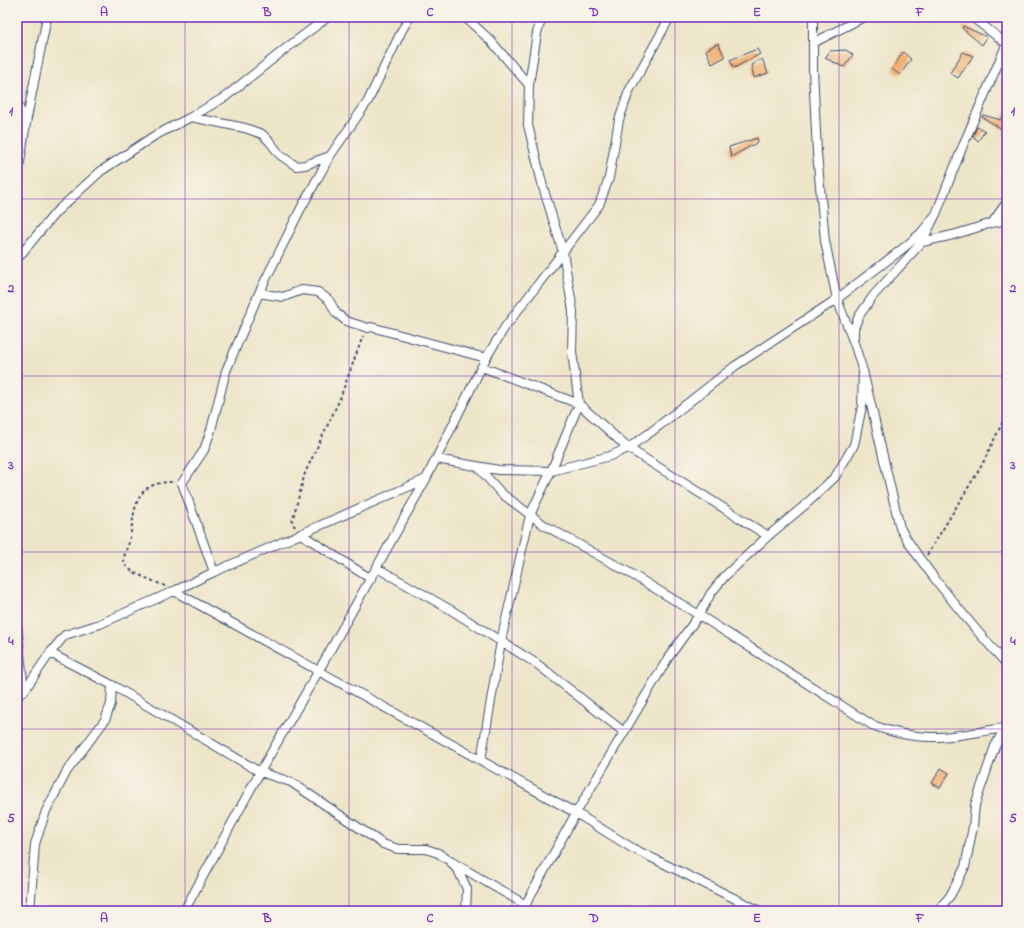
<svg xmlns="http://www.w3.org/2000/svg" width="1024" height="928" font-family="'Indie Flower',sans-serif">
<rect width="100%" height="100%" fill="#f7f3e8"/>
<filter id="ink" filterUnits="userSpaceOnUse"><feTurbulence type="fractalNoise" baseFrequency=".025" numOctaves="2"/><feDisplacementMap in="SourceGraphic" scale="8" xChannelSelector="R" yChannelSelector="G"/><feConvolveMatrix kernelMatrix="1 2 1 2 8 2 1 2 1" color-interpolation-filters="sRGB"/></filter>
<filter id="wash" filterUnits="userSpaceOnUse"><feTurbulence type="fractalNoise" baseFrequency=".012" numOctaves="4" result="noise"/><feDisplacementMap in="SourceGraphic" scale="16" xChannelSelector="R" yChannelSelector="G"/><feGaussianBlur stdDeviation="0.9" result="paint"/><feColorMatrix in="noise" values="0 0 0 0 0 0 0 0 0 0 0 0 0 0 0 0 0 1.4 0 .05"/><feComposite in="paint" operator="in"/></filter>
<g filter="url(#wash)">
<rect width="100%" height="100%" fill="#ede5c8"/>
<g id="blocks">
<!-- building -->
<path fill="#f2b173" d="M 963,26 L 987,37 L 982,45 L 962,28 Z
M 718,43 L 725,57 L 712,64 L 706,50 Z
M 757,49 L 760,54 L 734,68 L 730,60 Z
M 846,50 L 853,55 L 844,67 L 825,58 L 830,51 Z
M 903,52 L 911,59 L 900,75 L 892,69 Z
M 963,52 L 973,56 L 958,78 L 950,73 Z
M 762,59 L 768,73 L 754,78 L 751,65 Z
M 1007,111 L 1007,132 L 982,117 L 983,115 L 1001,120 Z
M 977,127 L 985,131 L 978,141 L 973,136 Z
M 757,138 L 758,142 L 731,157 L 729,147 Z
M 941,768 L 949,773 L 940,788 L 932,783 Z"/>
</g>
</g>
<g filter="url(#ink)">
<use href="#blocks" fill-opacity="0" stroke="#3a4a6e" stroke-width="1"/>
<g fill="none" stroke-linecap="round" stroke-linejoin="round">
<!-- minor casing -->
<g stroke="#3a4a6e" stroke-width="10">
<path id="minor" d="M 465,17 L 491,41 L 529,85
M 813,17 L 813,69 L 817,153 L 825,241 L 837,299 L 855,346 L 863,371 L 900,528 C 911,548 925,566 939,584 C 961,612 983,639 1007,664
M 972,17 L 1007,44
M 813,43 L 864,17
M 17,103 L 26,123
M 191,117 L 245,128 L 262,134 L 270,142 L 280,155 L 296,166 L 305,165 L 330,156
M 17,181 L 26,123 L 47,17
M 992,223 L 1007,202
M 922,242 L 953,235 L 992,223 L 1007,220
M 17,259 L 56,212 L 101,171 L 154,136 L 191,117 L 225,97 L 289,46 L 328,17
M 259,293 L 283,297 L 302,290 L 318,292 L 329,300 L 336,313 L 346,321 L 368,328 L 371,327 L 486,358
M 854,337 L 854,328 L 859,316 L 873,296 L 922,242 L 936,214 L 964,143 L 1007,43
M 482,367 L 579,404 L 628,448 L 768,536
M 436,459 L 499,470 L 551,471 L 610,456 L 628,448 L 651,432 L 735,366 L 837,299 L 906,246 L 921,233 L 936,214
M 478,467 L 501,493 L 544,525 L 628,572 L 699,615 L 872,725 C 891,732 910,737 930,737 C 955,738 980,731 1005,728
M 301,534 L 371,579
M 377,568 L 451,610 L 537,664 L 624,732
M 214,572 L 182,483 L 204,450 L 211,430 L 226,371 L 259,293 L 300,210 L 330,156 L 368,101 L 402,30 L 410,17
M 174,591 L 576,813 L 668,658 L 699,615 L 711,593 L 725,576 L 768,536 L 804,506 L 835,477 L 854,445 L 862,406 L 863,371
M 17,625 L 24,691
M 50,653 L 112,685 L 260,772 L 291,782 L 383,844 L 398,849 L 426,849 L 438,853 L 450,861 L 459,872 L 467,889 L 466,911
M 17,696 L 24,691 L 50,653 L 65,635 L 100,624 L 174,591 L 214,572 L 426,479
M 481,760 L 501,641 L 530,515 L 551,471 L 579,404 L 572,352 L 573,311 L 563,252 L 543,187 L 528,125 L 529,85 L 537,33 L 542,17
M 452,862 L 526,905
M 30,911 L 35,844 L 46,811 L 67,771 L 105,720 L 111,704 L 112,685
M 184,911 L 260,772 L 318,672 L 426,479 L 486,358 L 505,327 L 599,205 L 609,178 L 619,120 L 629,91 L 670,17
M 522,911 L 576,813 L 632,848 L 760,911
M 937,911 L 950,896 L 965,867 L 973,827 L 975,805 L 995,746 L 1006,726"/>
</g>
<!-- path -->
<path stroke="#3a4a6e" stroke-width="2" stroke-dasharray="3 3" stroke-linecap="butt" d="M 295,527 L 292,522 L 305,473 L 339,401 L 363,336
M 927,555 L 982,465 L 1007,413
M 165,586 C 156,582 131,573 126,566 C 121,558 127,550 129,542 C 136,510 131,481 175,482"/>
<!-- minor -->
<use href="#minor" stroke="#fff" stroke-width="8"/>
</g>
</g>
<!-- grid -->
<path fill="none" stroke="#7b2cbf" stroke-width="1" stroke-opacity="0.55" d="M 185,17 L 185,911M 349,17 L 349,911M 512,17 L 512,911M 675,17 L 675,911M 839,17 L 839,911M 17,199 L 1007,199M 17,376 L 1007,376M 17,552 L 1007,552M 17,729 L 1007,729"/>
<!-- margin -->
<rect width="1024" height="928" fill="none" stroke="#f7f3e8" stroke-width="44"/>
<rect x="22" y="22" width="980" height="884" fill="none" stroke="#7b2cbf" stroke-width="1.5"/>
<g font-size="13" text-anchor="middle" font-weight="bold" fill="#7b2cbf">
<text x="104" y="16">A</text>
<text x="267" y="16">B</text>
<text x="430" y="16">C</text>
<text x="594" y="16">D</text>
<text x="757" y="16">E</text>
<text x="920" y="16">F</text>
<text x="11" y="115">1</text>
<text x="1013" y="115">1</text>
<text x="11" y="292">2</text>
<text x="1013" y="292">2</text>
<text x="11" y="469">3</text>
<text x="1013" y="469">3</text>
<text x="11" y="645">4</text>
<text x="1013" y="645">4</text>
<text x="11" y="822">5</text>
<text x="1013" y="822">5</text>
<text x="104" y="922">A</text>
<text x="267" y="922">B</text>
<text x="430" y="922">C</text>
<text x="594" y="922">D</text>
<text x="757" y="922">E</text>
<text x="920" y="922">F</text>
</g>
</svg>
